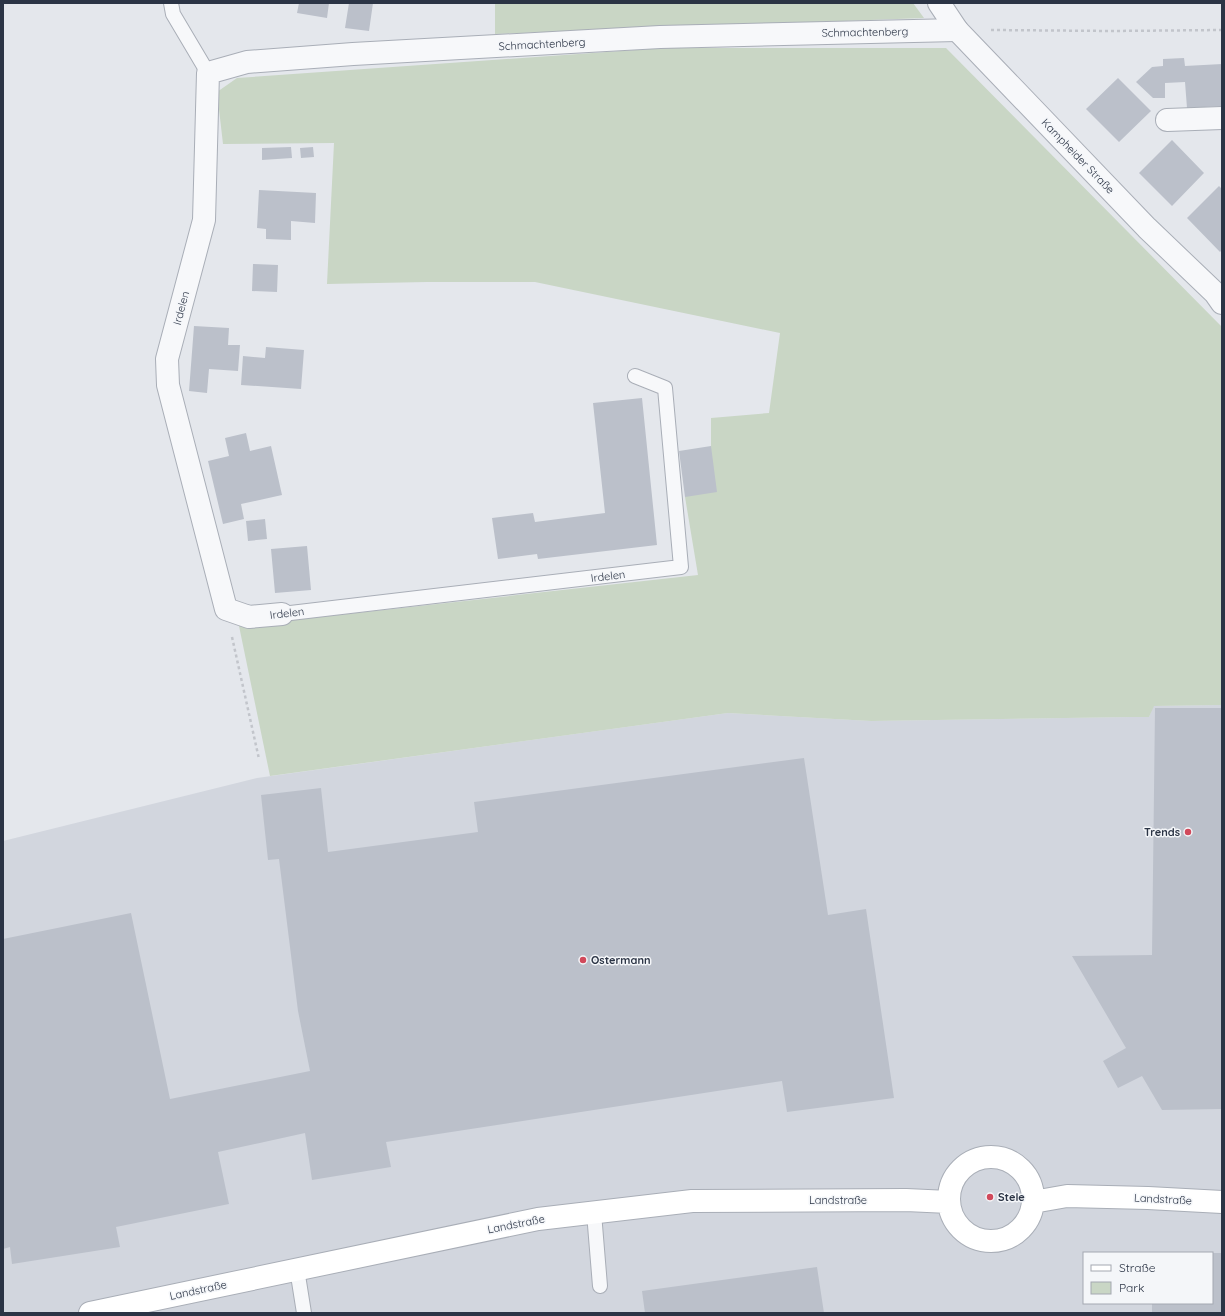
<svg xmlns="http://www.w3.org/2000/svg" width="1225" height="1316" font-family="Quicksand,sans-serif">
<rect width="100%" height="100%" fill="#e4e7ec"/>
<!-- built -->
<path fill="#d2d6de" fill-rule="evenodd" d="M 1222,705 L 1222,1313 L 3,1313 L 3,841 L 257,778 L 728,713 L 871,721 L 1131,717 L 1149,717 L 1153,706 ZM 1084,1253 L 1212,1253 L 1212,1303 L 1084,1303 Z"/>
<!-- green -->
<path fill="#c9d6c5" d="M 495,3 L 913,3 L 924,18 L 495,34 Z
M 663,48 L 946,48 L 1222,327 L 1222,705 L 1154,706 L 1149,717 L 1131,717 L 871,721 L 728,713 L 270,776 L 239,626 L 698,575 L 685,497 L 711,446 L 711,418 L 769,413 L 780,333 L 535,282 L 427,282 L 327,284 L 334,143 L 223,144 L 217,92 L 237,78 Z"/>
<!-- building -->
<path fill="#bbc0ca" d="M 299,3 L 329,3 L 327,18 L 297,13 Z
M 349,3 L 373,3 L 369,31 L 345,28 Z
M 1184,58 L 1185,66 L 1222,64 L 1222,106 L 1187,108 L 1185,82 L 1165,83 L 1165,98 L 1153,98 L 1136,82 L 1152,67 L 1163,66 L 1163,59 Z
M 1118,78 L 1151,111 L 1119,142 L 1086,109 Z
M 1172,140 L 1204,173 L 1172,206 L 1139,173 Z
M 291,147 L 292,158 L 262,160 L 262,148 Z
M 313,147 L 314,157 L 301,158 L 300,148 Z
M 1219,186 L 1222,189 L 1222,250 L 1220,252 L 1187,218 Z
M 259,190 L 316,193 L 315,223 L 291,221 L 291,240 L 266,239 L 266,229 L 257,228 Z
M 253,264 L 278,265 L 277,292 L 252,291 Z
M 194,326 L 229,328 L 228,345 L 240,345 L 238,371 L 209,369 L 207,393 L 189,391 Z
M 266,347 L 304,350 L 301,389 L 241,385 L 243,356 L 265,358 Z
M 642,398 L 657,545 L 538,559 L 537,554 L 498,559 L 492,518 L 533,513 L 535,522 L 605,513 L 593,403 Z
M 246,433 L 250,451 L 271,446 L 282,495 L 241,504 L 244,519 L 223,524 L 208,461 L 229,456 L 225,438 Z
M 711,446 L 717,492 L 685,497 L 679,451 Z
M 265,519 L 267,539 L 248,541 L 246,521 Z
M 307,546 L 311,590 L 275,593 L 271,549 Z
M 1155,708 L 1222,708 L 1222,1109 L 1162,1110 L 1142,1076 L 1118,1088 L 1103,1061 L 1126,1048 L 1072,956 L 1152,955 Z
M 804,758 L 828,915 L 866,909 L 894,1098 L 787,1112 L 782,1081 L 386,1142 L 391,1167 L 312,1180 L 305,1133 L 218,1152 L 229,1204 L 116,1227 L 120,1247 L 12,1264 L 10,1247 L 3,1249 L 3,939 L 131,913 L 170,1099 L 310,1071 L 298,1011 L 279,859 L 268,860 L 261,795 L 321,788 L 328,852 L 478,832 L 474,802 Z
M 1212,1253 L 1222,1253 L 1222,1313 L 1152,1313 L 1152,1303 L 1212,1303 Z
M 817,1267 L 824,1313 L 645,1313 L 642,1291 Z"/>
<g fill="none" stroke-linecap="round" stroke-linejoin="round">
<!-- service casing -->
<g stroke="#a9aeb7" stroke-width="16">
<path id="service" d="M 171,3 L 173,14 L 208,73
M 282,614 L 681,567 L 665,388 L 635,376
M 594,1213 L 600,1286
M 297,1269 L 304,1313"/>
</g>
<!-- minor casing -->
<g stroke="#a9aeb7" stroke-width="24">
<path id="minor" d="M 1167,120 L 1222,118
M 282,614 L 249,617 L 226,609 L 168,385 L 167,359 L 204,220 L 208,73 L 247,62 L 353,54 L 660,37 L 957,30"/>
</g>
<!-- tertiary casing -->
<g stroke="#a9aeb7" stroke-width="24">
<path id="tertiary" d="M 939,3 L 957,30 L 1147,228 L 1215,293 L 1222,303"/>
</g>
<!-- secondary casing -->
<g stroke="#a9aeb7" stroke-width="24">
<path id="secondary" d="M949 1199a42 42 0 1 1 84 0a42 42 0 1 1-84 0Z
M 1033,1202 L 1067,1196 L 1148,1198 L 1222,1202
M 90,1313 L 538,1219 L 692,1201 L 906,1200 L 949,1202"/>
</g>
<!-- path -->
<path stroke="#c2c5cb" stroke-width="2.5" stroke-dasharray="3 3" stroke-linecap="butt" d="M 991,30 L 1112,31 L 1222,30
M 232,637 L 259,759"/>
<!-- service -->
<use href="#service" stroke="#f7f8fa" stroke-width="14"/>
<!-- minor -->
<use href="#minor" stroke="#f7f8fa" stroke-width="22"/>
<!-- tertiary -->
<use href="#tertiary" stroke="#f7f8fa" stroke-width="22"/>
<!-- secondary -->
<use href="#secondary" stroke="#fff" stroke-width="22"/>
</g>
<!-- markers -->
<g fill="#d1495b" stroke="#f4f6f9" stroke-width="1.5">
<circle cx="1188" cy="832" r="4"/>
<circle cx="583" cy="960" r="4"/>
<circle cx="990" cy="1197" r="4"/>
</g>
<g text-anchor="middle" stroke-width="3" stroke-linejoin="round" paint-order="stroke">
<!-- street labels -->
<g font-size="11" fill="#2b3445" stroke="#f4f6f9">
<text transform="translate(865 32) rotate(-1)" y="4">Schmachtenberg</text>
<text transform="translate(542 44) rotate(-3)" y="4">Schmachtenberg</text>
<text transform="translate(1078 156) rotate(46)" y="4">Kampheider Straße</text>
<text transform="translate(181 308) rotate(-75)" y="4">Irdelen</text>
<text transform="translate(608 576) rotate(-7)" y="4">Irdelen</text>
<text transform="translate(287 613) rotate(-7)" y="4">Irdelen</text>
<text transform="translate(1163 1199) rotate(3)" y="4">Landstraße</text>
<text x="838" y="1204">Landstraße</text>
<text transform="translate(516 1224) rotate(-11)" y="4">Landstraße</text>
<text transform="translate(198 1290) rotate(-12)" y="4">Landstraße</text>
</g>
<!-- poi labels -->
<g font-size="11" font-weight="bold" fill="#2b3445" stroke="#f4f6f9" text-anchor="start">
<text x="1180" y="836" text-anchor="end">Trends</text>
<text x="591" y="964">Ostermann</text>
<text x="998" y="1201">Stele</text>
</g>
</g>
<!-- border -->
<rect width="1225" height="1316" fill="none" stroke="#2b3445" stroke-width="8"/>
<!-- legend -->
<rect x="1083" y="1252" width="130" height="52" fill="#f4f6f9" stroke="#a4a8b1"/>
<rect x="1091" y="1265" width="20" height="6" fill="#ffffff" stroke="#a4a8b1"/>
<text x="1119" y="1272" font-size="12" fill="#2b3445">Straße</text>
<rect x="1091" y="1282" width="20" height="12" fill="#c9d6c5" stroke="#a4a8b1"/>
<text x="1119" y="1292" font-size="12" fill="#2b3445">Park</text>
</svg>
